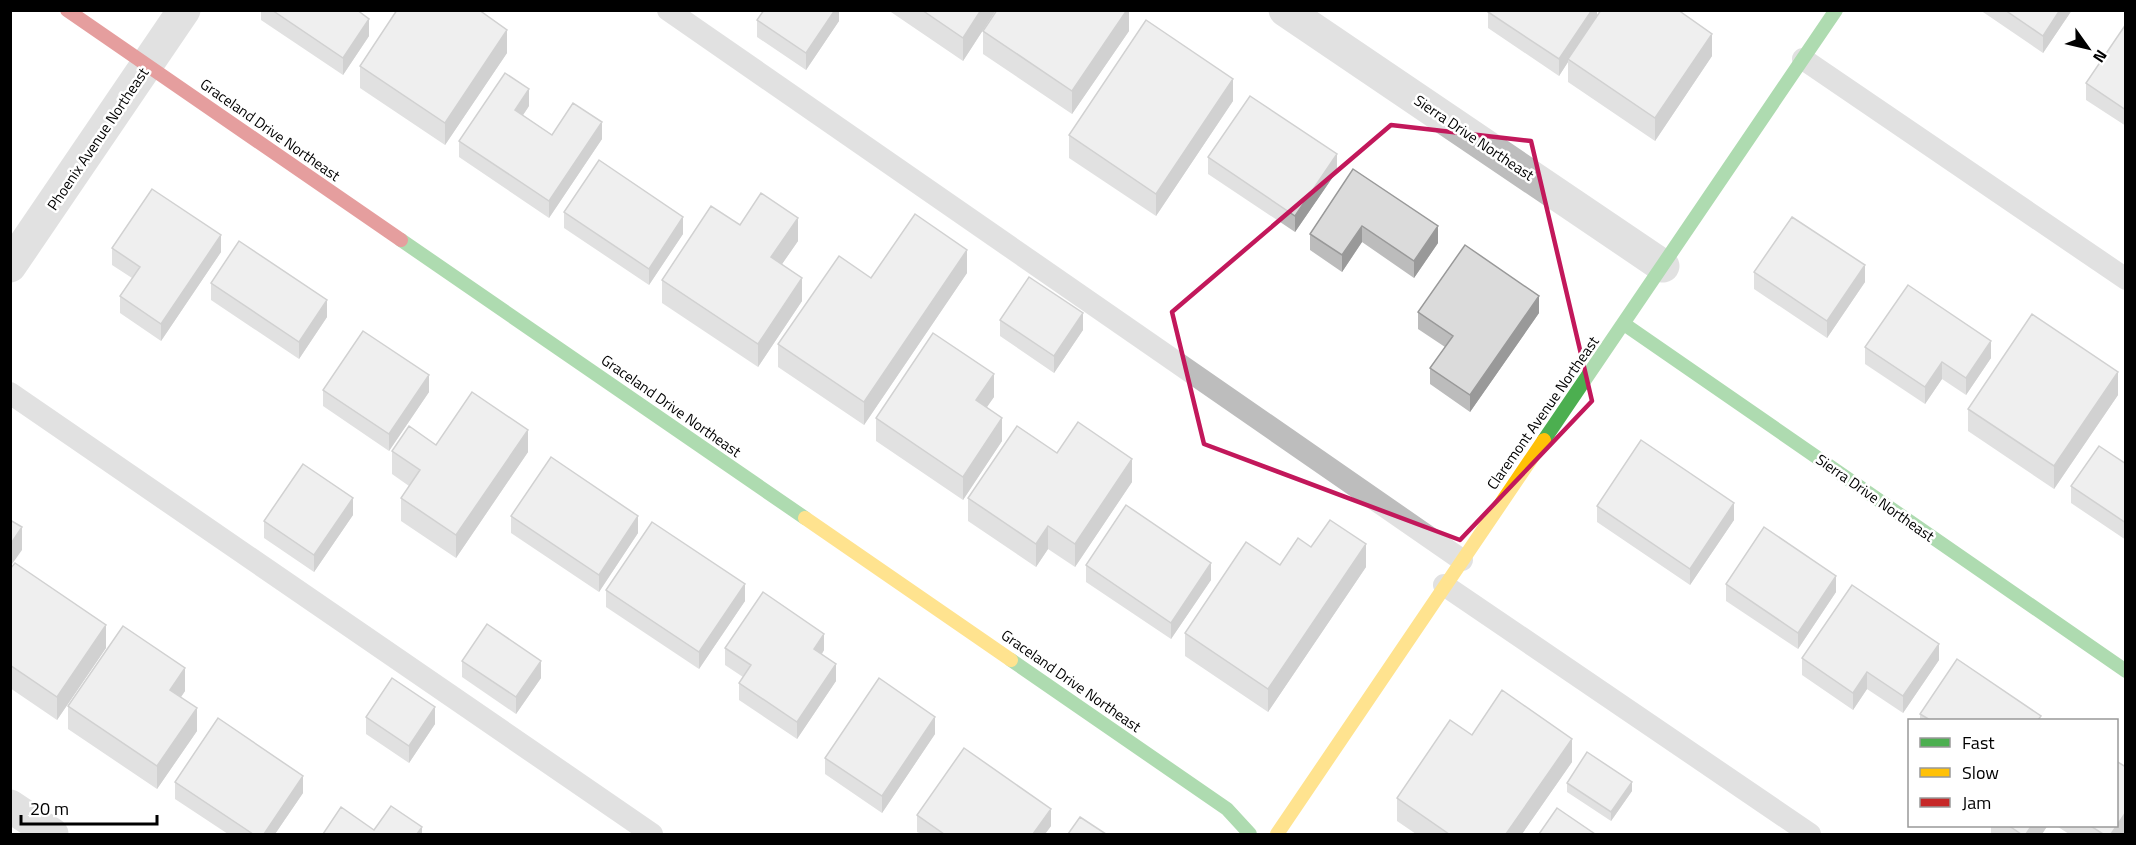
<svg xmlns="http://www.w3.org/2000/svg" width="2136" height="845" font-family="'Titillium Web',sans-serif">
<rect width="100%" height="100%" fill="#fff"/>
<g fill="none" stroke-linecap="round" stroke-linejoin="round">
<!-- lane -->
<path stroke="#bdbdbd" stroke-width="22" d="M 668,10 L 1462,560
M 1803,59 L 2126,279
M 10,393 L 652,834
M 1444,585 L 1810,834"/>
<!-- street -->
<path stroke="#bdbdbd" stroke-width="33" d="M 1285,10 L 1663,266
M 10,266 L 184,10
M 10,806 L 52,834"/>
<!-- fast -->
<path stroke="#4caf50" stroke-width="14" d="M 401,240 L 805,518
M 1624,324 L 2126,671
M 1544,440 L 1836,10
M 1011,660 L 1227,809 L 1250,834"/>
<!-- slow -->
<path stroke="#ffc107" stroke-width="14" d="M 805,518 L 1011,660
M 1277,834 L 1544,440"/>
<!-- jam -->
<path stroke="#c62828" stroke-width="14" d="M 67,10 L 401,240"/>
</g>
<!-- wall -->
<path fill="#bcbcbc" d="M 261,10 L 357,10 L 369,36 L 343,75 L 261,20 Z
M 839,10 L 839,21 L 806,70 L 757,37 L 757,20 Z
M 888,10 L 996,10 L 963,61 Z
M 1129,10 L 1129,31 L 1072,114 L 983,54 L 983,31 Z
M 1597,10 L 1597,16 L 1712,56 L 1655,141 L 1568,82 L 1568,62 L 1559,76 L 1488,28 L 1488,12 Z
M 1980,10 L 2072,10 L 2043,53 Z
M 2126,24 L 2126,126 L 2086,100 L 2086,83 Z
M 507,53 L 445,145 L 360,88 L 360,66 Z
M 1233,101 L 1156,216 L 1069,158 L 1069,135 Z
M 529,106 L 523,115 L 552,135 L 602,139 L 549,218 L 459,157 L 459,141 Z
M 1208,157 L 1337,171 L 1295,232 L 1208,174 Z
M 1353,169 L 1438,243 L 1414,278 L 1362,242 L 1342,272 L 1310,250 L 1310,234 Z
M 564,212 L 683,234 L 649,285 L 564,228 Z
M 740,225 L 798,241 L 782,264 L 802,301 L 758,367 L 662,303 L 662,280 Z
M 112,248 L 221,252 L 161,341 L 120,313 L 120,296 L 132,278 L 112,265 Z
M 1754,272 L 1865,282 L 1827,338 L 1754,289 Z
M 967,273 L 864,425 L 778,367 L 778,344 L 871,278 Z
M 211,283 L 327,317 L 299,359 L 211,300 Z
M 1418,312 L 1539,313 L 1470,412 L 1430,384 L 1430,368 L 1445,347 L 1418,329 Z
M 1000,320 L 1083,330 L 1054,373 L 1000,336 Z
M 1865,347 L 1991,358 L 1966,395 L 1942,379 L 1925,404 L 1865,364 Z
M 323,390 L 429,392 L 389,451 L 323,406 Z
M 2118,395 L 2054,489 L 1968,431 L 1968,409 Z
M 994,397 L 986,407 L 1002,441 L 963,500 L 876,441 L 876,418 Z
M 436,445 L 528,452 L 456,558 L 401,521 L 401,498 L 409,486 L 392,474 L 392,451 Z
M 1057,453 L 1132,482 L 1075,567 L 1048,549 L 1036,567 L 968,521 L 968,498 Z
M 2126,464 L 2126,540 L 2071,503 L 2071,486 Z
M 1597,506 L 1734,520 L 1690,585 L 1597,522 Z
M 353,515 L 314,572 L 264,538 L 264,521 Z
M 511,516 L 638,533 L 599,592 L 511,533 Z
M 1311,547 L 1366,567 L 1268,712 L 1185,656 L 1185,633 L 1280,565 Z
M 1086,565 L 1211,580 L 1171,639 L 1086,582 Z
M 10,569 L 106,648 L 57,720 L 10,688 Z
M 1726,584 L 1836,592 L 1798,649 L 1726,601 Z
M 606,590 L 745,601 L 699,669 L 606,607 Z
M 725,648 L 824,650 L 822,654 L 836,681 L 797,739 L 739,700 L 739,683 L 743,677 L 725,665 Z
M 1802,658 L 1939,660 L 1903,713 L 1867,689 L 1853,710 L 1802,675 Z
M 462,661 L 541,678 L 516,714 L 462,677 Z
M 185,691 L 181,697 L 197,731 L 157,789 L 68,729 L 68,706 Z
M 1920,714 L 2041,720 L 1920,720 Z
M 366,717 L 435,724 L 409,763 L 366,734 Z
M 935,734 L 882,813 L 825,774 L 825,758 Z
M 1472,735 L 1572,762 L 1522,834 L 1416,834 L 1397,821 L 1397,798 Z
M 175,782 L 303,793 L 275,834 L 228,834 L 175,799 Z
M 1567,783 L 1632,791 L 1611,821 L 1567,792 Z
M 917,815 L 1051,826 L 1045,834 L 921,834 L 917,832 Z
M 1991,825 L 2048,825 L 2042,834 L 1991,834 Z
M 2055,825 L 2116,825 L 2126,834 L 2069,834 Z"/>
<!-- shaded-wall -->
<path fill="#999" d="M 835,10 L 839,10 L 839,21 L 806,70 L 806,53 Z
M 981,10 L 996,10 L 963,61 L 963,38 Z
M 1127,10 L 1129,10 L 1129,31 L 1072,114 L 1072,91 Z
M 1592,10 L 1597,10 L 1597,19 L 1568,59 L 1568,62 L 1559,76 L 1559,59 Z
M 2060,10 L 2072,10 L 2043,53 L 2043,36 Z
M 369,19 L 369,36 L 343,75 L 343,58 Z
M 507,30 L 507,53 L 445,145 L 445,123 Z
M 1712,34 L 1712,56 L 1655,141 L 1655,118 Z
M 1233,79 L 1233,101 L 1156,216 L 1156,194 Z
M 529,89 L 529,106 L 515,127 L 515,110 Z
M 602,122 L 602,139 L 549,218 L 549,201 Z
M 1337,154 L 1337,171 L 1295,232 L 1295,216 Z
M 683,217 L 683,234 L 649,285 L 649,269 Z
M 798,218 L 798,241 L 771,280 L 771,257 Z
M 1362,226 L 1362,242 L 1342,272 L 1342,255 Z
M 1438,226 L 1438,243 L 1414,278 L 1414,261 Z
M 221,235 L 221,252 L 161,341 L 161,324 Z
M 967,250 L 967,273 L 864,425 L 864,402 Z
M 1865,265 L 1865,282 L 1827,338 L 1827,321 Z
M 802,278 L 802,301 L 758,367 L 758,344 Z
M 1539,296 L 1539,313 L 1470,412 L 1470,395 Z
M 327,300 L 327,317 L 299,359 L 299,342 Z
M 1083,313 L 1083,330 L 1054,373 L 1054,356 Z
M 1991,341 L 1991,358 L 1966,395 L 1966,378 Z
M 1942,362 L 1942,379 L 1925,404 L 1925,387 Z
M 2118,372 L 2118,395 L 2054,489 L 2054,466 Z
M 994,374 L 994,397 L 976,423 L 976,400 Z
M 429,375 L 429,392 L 389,451 L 389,434 Z
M 1002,418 L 1002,441 L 963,500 L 963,477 Z
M 528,430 L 528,452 L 456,558 L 456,535 Z
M 1132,459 L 1132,482 L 1075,567 L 1075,544 Z
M 353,498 L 353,515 L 314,572 L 314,555 Z
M 1734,503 L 1734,520 L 1690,585 L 1690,569 Z
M 638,516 L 638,533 L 599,592 L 599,575 Z
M 1048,526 L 1048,549 L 1036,567 L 1036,544 Z
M 22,527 L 22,550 L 10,567 L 10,545 Z
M 1366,544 L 1366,567 L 1268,712 L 1268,689 Z
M 1211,563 L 1211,580 L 1171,639 L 1171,623 Z
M 1836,576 L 1836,592 L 1798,649 L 1798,633 Z
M 745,584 L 745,601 L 699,669 L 699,652 Z
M 106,625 L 106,648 L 57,720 L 57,697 Z
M 824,634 L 824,650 L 814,666 L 814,649 Z
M 1939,644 L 1939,660 L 1903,713 L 1903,696 Z
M 541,661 L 541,678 L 516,714 L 516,697 Z
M 836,664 L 836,681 L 797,739 L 797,722 Z
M 185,668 L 185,691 L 170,713 L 170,690 Z
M 1867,672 L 1867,689 L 1853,710 L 1853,693 Z
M 435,707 L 435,724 L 409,763 L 409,746 Z
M 197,708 L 197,731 L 157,789 L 157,766 Z
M 935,717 L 935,734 L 882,813 L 882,796 Z
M 1572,739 L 1572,762 L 1522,834 L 1506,834 Z
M 303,776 L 303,793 L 275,834 L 264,834 Z
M 1632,782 L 1632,791 L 1611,821 L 1611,812 Z
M 1051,809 L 1051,826 L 1045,834 L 1033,834 Z
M 2126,812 L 2126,834 L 2111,834 Z
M 2032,825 L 2048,825 L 2042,834 L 2026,834 Z
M 422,827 L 422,834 L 417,834 Z"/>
<!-- building -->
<path fill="#dbdbdb" stroke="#999" stroke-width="1.5" d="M 272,10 L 357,10 L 369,19 L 343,58 Z
M 397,10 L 479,10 L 507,30 L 445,123 L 360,66 Z
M 764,10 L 835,10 L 806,53 L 757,20 Z
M 922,10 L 981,10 L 963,38 Z
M 997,10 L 1127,10 L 1072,91 L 983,31 Z
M 1489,10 L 1592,10 L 1559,59 L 1488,12 Z
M 1601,10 L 1678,10 L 1712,34 L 1655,118 L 1568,59 Z
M 2005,10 L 2060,10 L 2043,36 Z
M 1146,20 L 1233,79 L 1156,194 L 1069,135 Z
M 2126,24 L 2126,110 L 2086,83 Z
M 505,73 L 529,89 L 515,110 L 552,135 L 573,103 L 602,122 L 549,201 L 459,141 Z
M 1250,96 L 1337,154 L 1295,216 L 1208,157 Z
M 599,160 L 683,217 L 649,269 L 564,212 Z
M 1353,169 L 1438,226 L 1414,261 L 1362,226 L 1342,255 L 1310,234 Z
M 152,189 L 221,235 L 161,324 L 120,296 L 140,267 L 112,248 Z
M 761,193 L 798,218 L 771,257 L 802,278 L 758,344 L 662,280 L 711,206 L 740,225 Z
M 915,214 L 967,250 L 864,402 L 778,344 L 839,256 L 871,278 Z
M 1792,217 L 1865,265 L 1827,321 L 1754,272 Z
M 239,241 L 327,300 L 299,342 L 211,283 Z
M 1465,245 L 1539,296 L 1470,395 L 1430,368 L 1453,336 L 1418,312 Z
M 1029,277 L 1083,313 L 1054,356 L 1000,320 Z
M 1908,285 L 1991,341 L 1966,378 L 1942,362 L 1925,387 L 1865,347 Z
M 2032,314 L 2118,372 L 2054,466 L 1968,409 Z
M 363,331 L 429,375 L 389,434 L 323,390 Z
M 933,333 L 994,374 L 976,400 L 1002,418 L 963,477 L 876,418 Z
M 472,392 L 528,430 L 456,535 L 401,498 L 420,470 L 392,451 L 409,426 L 436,445 Z
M 1078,422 L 1132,459 L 1075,544 L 1048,526 L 1036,544 L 968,498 L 1017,426 L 1057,453 Z
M 1641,440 L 1734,503 L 1690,569 L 1597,506 Z
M 2099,446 L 2126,464 L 2126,523 L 2071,486 Z
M 551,457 L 638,516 L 599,575 L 511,516 Z
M 303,464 L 353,498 L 314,555 L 264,521 Z
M 1126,505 L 1211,563 L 1171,623 L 1086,565 Z
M 10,520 L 22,527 L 10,545 Z
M 1330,520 L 1366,544 L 1268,689 L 1185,633 L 1246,542 L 1280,565 L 1298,538 L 1311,547 Z
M 652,522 L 745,584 L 699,652 L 606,590 Z
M 1764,527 L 1836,576 L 1798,633 L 1726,584 Z
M 15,563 L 106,625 L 57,697 L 10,665 L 10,569 Z
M 1852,585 L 1939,644 L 1903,696 L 1867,672 L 1853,693 L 1802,658 Z
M 763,592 L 824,634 L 814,649 L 836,664 L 797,722 L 739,683 L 751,665 L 725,648 Z
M 487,624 L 541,661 L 516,697 L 462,661 Z
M 123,626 L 185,668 L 170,690 L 197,708 L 157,766 L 68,706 Z
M 1957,659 L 2041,716 L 2038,720 L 1930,720 L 1920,714 Z
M 392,678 L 435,707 L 409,746 L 366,717 Z
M 879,678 L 935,717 L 882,796 L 825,758 Z
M 1502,690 L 1572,739 L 1506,834 L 1449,834 L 1397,798 L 1450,720 L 1472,735 Z
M 218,718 L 303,776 L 264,834 L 253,834 L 175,782 Z
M 964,748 L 1051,809 L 1033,834 L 944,834 L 917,815 Z
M 1587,752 L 1632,782 L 1611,812 L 1567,783 Z
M 2116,761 L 2126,767 L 2126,812 L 2111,834 L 2103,834 L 2089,825 L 2116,825 Z
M 391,806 L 422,827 L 417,834 L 323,834 L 341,807 L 374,830 Z
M 1557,808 L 1595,834 L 1539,834 Z
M 1080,817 L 1106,834 L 1068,834 Z
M 2008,825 L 2032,825 L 2026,834 L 2021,834 Z"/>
<!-- marked area -->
<path d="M0 0H2136V845H0ZM 1391,125 L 1531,141 L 1592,401 L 1460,540 L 1204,444 L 1172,312 Z" fill="#fff" fill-opacity=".55" fill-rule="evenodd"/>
<path fill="none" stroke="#c2185b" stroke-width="4.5" stroke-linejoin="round" d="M 1391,125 L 1531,141 L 1592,401 L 1460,540 L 1204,444 L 1172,312 Z"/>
<g text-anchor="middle" stroke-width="5" stroke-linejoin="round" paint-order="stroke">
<!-- street labels -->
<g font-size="15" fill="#000" stroke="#fff">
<text transform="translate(270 130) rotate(35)" y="5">Graceland Drive Northeast</text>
<text transform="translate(1474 138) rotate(34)" y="5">Sierra Drive Northeast</text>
<text transform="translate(98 139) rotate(-56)" y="5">Phoenix Avenue Northeast</text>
<text transform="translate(671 406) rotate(35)" y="5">Graceland Drive Northeast</text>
<text transform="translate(1543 413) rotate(-55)" y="5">Claremont Avenue Northeast</text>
<text transform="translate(1875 498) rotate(35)" y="5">Sierra Drive Northeast</text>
<text transform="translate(1071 681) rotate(35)" y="5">Graceland Drive Northeast</text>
</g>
</g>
<!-- border -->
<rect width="2136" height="845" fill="none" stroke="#000000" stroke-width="24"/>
<!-- legend -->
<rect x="1908" y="719" width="210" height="108" fill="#ffffff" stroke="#999999" stroke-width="1.5"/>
<rect x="1920" y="738" width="30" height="9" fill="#4caf50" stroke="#999999" stroke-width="1.5"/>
<text x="1962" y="749" font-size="18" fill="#000000">Fast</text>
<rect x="1920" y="768" width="30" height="9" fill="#ffc107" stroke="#999999" stroke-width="1.5"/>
<text x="1962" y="779" font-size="18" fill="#000000">Slow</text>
<rect x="1920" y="798" width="30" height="9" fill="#c62828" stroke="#999999" stroke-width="1.5"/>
<text x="1962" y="809" font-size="18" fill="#000000">Jam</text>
<!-- north arrow -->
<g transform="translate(2088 48) rotate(124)" stroke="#ffffff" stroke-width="4.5" paint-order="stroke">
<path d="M0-4.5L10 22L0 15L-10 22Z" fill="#000000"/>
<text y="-9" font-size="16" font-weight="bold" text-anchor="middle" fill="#000000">N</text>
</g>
<!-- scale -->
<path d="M21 815v9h136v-9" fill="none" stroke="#000000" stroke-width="3"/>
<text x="30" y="815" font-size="18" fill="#000000" stroke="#ffffff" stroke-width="4.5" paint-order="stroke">20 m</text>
</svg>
